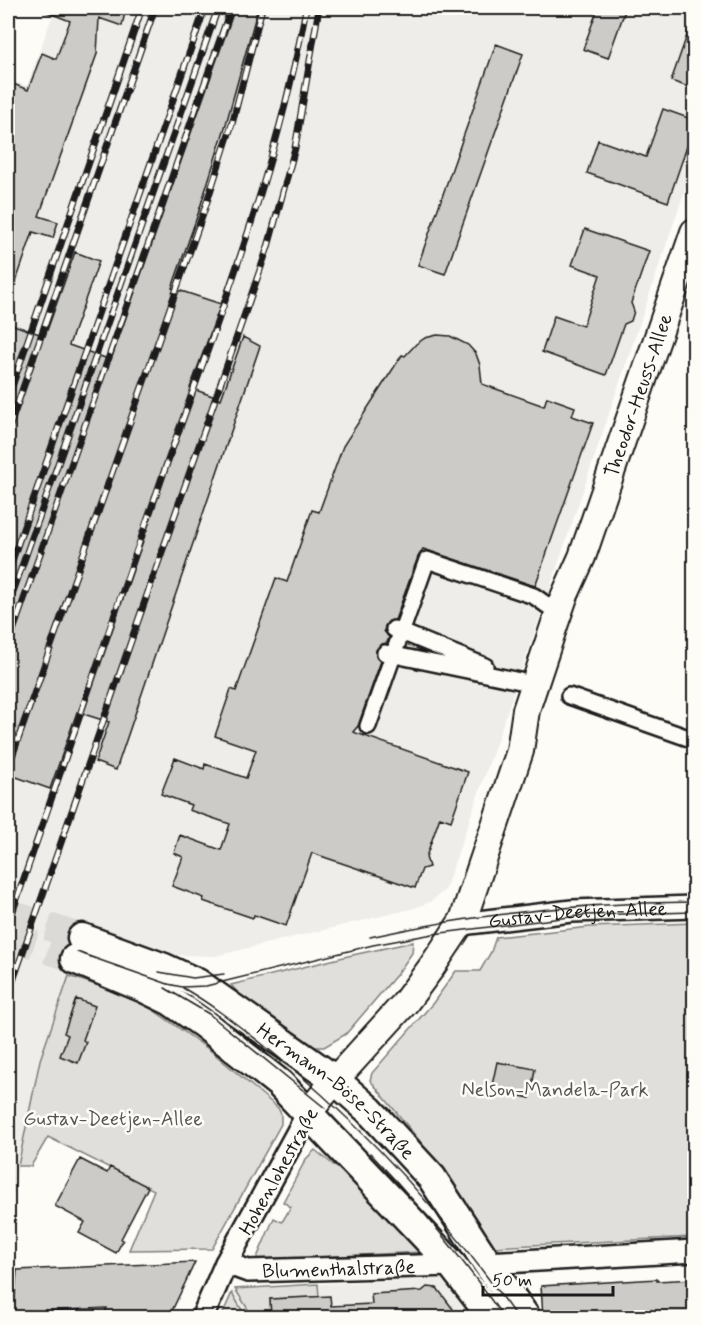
<svg xmlns="http://www.w3.org/2000/svg" width="702" height="1325" font-family="Mynerve,sans-serif">
<rect width="100%" height="100%" fill="#fdfcf7"/>
<filter id="ink" filterUnits="userSpaceOnUse"><feTurbulence type="fractalNoise" baseFrequency=".0167" numOctaves="2"/><feDisplacementMap in="SourceGraphic" scale="12" xChannelSelector="R" yChannelSelector="G"/><feConvolveMatrix kernelMatrix="1 2 1 2 8 2 1 2 1" color-interpolation-filters="sRGB"/></filter>
<g filter="url(#ink)">
<!-- built -->
<path fill="#eeede9" d="M 43,8 L 694,8 L 694,163 L 549,591 L 445,890 L 430,902 L 415,908 L 215,956 L 177,955 L 86,927 L 40,1060 L 14,1188 L 8,1242 L 8,80 L 27,86 L 53,14 L 43,10 Z
M 447,1278 L 476,1318 L 221,1318 L 229,1296 L 236,1288 Z"/>
<!-- green -->
<path fill="#e0dfdb" stroke="#7e7e7c" stroke-width="1.5" d="M 694,923 L 694,1237 L 493,1247 L 419,1140 L 370,1080 L 372,1073 L 433,1003 L 456,971 L 480,971 L 491,952 L 496,937 L 590,927 Z
M 413,942 L 412,953 L 398,973 L 346,1034 L 324,1047 L 312,1047 L 251,1007 L 231,985 L 348,956 Z
M 69,976 L 96,985 L 121,990 L 152,1009 L 211,1051 L 278,1108 L 281,1114 L 281,1124 L 212,1249 L 129,1250 L 154,1190 L 48,1137 L 31,1166 L 18,1166 L 40,1060 Z
M 315,1150 L 367,1192 L 423,1252 L 256,1260 L 274,1218 L 282,1222 L 291,1207 L 283,1202 L 306,1159 Z
M 8,1270 L 17,1270 L 13,1317 L 8,1317 Z
M 318,1284 L 319,1297 L 270,1299 L 271,1311 L 253,1317 L 235,1289 Z
M 232,1293 L 246,1317 L 221,1317 Z"/>
<!-- building -->
<path fill="#cccbc8" stroke="#1c1c1c" stroke-width="1.5" d="M 39,8 L 126,8 L 122,26 L 99,18 L 97,54 L 39,216 L 58,222 L 53,238 L 33,232 L 10,299 L 8,298 L 8,92 L 11,83 L 28,90 L 42,53 L 56,59 L 70,21 L 39,9 Z
M 235,8 L 258,8 L 226,124 L 198,214 L 172,288 L 221,304 L 190,388 L 221,399 L 243,337 L 260,346 L 116,770 L 95,762 L 109,722 L 77,712 L 50,789 L 8,774 L 8,323 L 45,336 L 75,252 L 99,261 L 69,345 L 111,360 Z
M 598,8 L 626,8 L 608,58 L 583,49 Z
M 692,21 L 694,22 L 694,89 L 671,81 Z
M 496,44 L 523,54 L 445,274 L 418,265 Z
M 663,109 L 694,120 L 694,126 L 668,202 L 587,173 L 598,140 L 646,157 Z
M 585,229 L 649,251 L 631,303 L 634,311 L 631,321 L 624,324 L 606,375 L 542,352 L 554,316 L 583,326 L 600,275 L 572,265 Z
M 437,335 L 450,336 L 468,345 L 476,354 L 480,365 L 482,384 L 544,406 L 547,397 L 575,407 L 572,416 L 593,423 L 535,586 L 423,549 L 418,557 L 395,620 L 389,621 L 385,626 L 384,631 L 389,637 L 387,643 L 381,644 L 376,650 L 376,657 L 381,661 L 358,726 L 353,732 L 468,772 L 451,821 L 440,817 L 426,857 L 429,867 L 422,869 L 415,888 L 312,853 L 286,926 L 254,915 L 253,918 L 203,901 L 204,898 L 172,886 L 183,857 L 174,853 L 180,835 L 221,850 L 230,824 L 189,810 L 191,805 L 161,794 L 175,758 L 204,769 L 205,764 L 246,778 L 256,750 L 215,736 L 231,689 L 236,691 L 276,578 L 287,582 L 312,510 L 319,512 L 343,446 L 402,355 L 405,356 L 416,344 L 425,338 Z
M 76,999 L 95,1006 L 83,1040 L 86,1042 L 78,1063 L 60,1056 L 68,1035 L 64,1033 Z
M 497,1062 L 535,1069 L 530,1098 L 491,1090 Z
M 80,1159 L 107,1173 L 110,1167 L 148,1187 L 121,1239 L 123,1240 L 116,1253 L 79,1233 L 85,1222 L 55,1206 Z
M 195,1262 L 169,1317 L 103,1317 L 107,1308 L 27,1312 L 27,1317 L 13,1317 L 17,1270 Z
M 657,1279 L 657,1281 L 694,1279 L 694,1317 L 543,1317 L 541,1286 Z
M 427,1287 L 437,1288 L 459,1317 L 271,1317 L 270,1299 L 330,1296 L 331,1306 L 372,1304 L 371,1294 L 422,1291 Z"/>
<g fill="none" stroke-linecap="round" stroke-linejoin="round">
<!-- secondary-tunnel -->
<path stroke="#dbdad6" stroke-width="28" stroke-dasharray="28 14" stroke-linecap="butt" d="M 8,913 L 82,938
M 8,936 L 75,959"/>
<!-- pedestrian casing -->
<g stroke="#1c1c1c" stroke-width="20">
<path id="pedestrian" d="M 394,629 L 485,666
M 385,653 L 520,681
M 569,696 L 694,740
M 368,726 L 427,560 L 534,596 L 558,613"/>
</g>
<!-- minor casing -->
<g stroke="#1c1c1c" stroke-width="26">
<g id="minor">
<path id="s1" d="M 461,924 L 572,911 L 694,907"/>
<path id="s2" d="M 226,1263 L 248,1271 L 452,1265"/>
<path d="M 487,1263 L 694,1251"/>
<path d="M 202,1318 L 226,1263 L 308,1113"/>
</g>
</g>
<!-- tertiary casing -->
<g stroke="#1c1c1c" stroke-width="30">
<g id="tertiary">
<path id="s3" d="M 308,1113 L 335,1080 L 405,1003 L 431,968 L 463,920 L 520,751 L 526,710 L 554,626 L 564,597 L 582,557 L 694,232"/>
</g>
</g>
<!-- secondary casing -->
<g stroke="#1c1c1c" stroke-width="33">
<g id="secondary">
<path id="s4" d="M 82,938 L 164,968 L 197,983 L 335,1080 L 369,1110 L 432,1178 L 487,1263 L 526,1318"/>
<path d="M 75,959 L 142,987 L 171,1001 L 204,1024 L 280,1084 L 425,1236 L 452,1265 L 493,1318"/>
</g>
</g>
<!-- pedestrian -->
<use href="#pedestrian" stroke="#fdfcf7" stroke-width="15"/>
<!-- minor -->
<use href="#minor" stroke="#fdfcf7" stroke-width="21"/>
<!-- tertiary -->
<use href="#tertiary" stroke="#fdfcf7" stroke-width="26"/>
<!-- secondary -->
<use href="#secondary" stroke="#fdfcf7" stroke-width="28"/>
<!-- tram -->
<path stroke="#1c1c1c" stroke-width="1.5" d="M 370,937 C 476,913 586,903 694,902
M 77,952 L 168,984 L 182,987 L 206,986 L 373,945 L 433,934 L 586,915 L 694,912
M 159,972 L 193,978 L 224,974
M 165,988 L 209,1014 L 325,1108
M 183,988 C 211,1004 235,1023 261,1043 C 360,1121 445,1215 517,1318
M 370,1153 C 419,1204 463,1259 504,1318"/>
<!-- rail casing -->
<g stroke="#1c1c1c" stroke-width="7">
<path id="rail" d="M 8,398 L 142,8
M 8,431 L 155,8
M 8,572 L 205,8
M 8,606 L 218,8
M 8,645 L 231,8
M 8,768 L 203,214 L 232,124 L 262,8
M 8,925 C 61,772 112,619 166,466 C 220,315 278,166 306,8
M 8,995 L 268,247 L 295,148 L 319,8"/>
</g>
<!-- rail -->
<use href="#rail" stroke="#fdfcf7" stroke-width="4.5" stroke-dasharray="14" stroke-linecap="butt"/>
</g>
</g>
<g text-anchor="middle" stroke-width="5" stroke-linejoin="round" paint-order="stroke">
<!-- street labels -->
<g font-size="20" fill="#1c1c1c" stroke="#fdfcf7">
<text dy="7" stroke="none"><textPath href="#s3" startOffset="802">Theodor-Heuss-Allee</textPath></text>
<text dy="7" stroke="none"><textPath href="#s1" startOffset="117">Gustav-Deetjen-Allee</textPath></text>
<text dy="7" stroke="none"><textPath href="#s4" startOffset="300">Hermann-Böse-Straße</textPath></text>
<text transform="translate(278 1171) rotate(-61)" y="7">Hohenlohestraße</text>
<text dy="7" stroke="none"><textPath href="#s2" startOffset="114">Blumenthalstraße</textPath></text>
</g>
<!-- park labels -->
<g font-size="20" fill="#575655" stroke="#fdfcf7">
<text x="555" y="1096">Nelson-Mandela-Park</text>
<text x="113" y="1125">Gustav-Deetjen-Allee</text>
</g>
</g>
<!-- margin -->
<rect width="702" height="1325" fill="none" stroke="#fdfcf7" stroke-width="30"/>
<rect x="15" y="15" width="672" height="1295" fill="none" stroke="#1c1c1c" stroke-width="2" filter="url(#ink)"/>
<!-- scale -->
<path d="M483 1286v9h130v-9" fill="none" stroke="#1c1c1c" stroke-width="3"/>
<text x="492" y="1286" font-size="18" fill="#1c1c1c" stroke="#fdfcf7" stroke-width="4.5" paint-order="stroke">50 m</text>
</svg>
